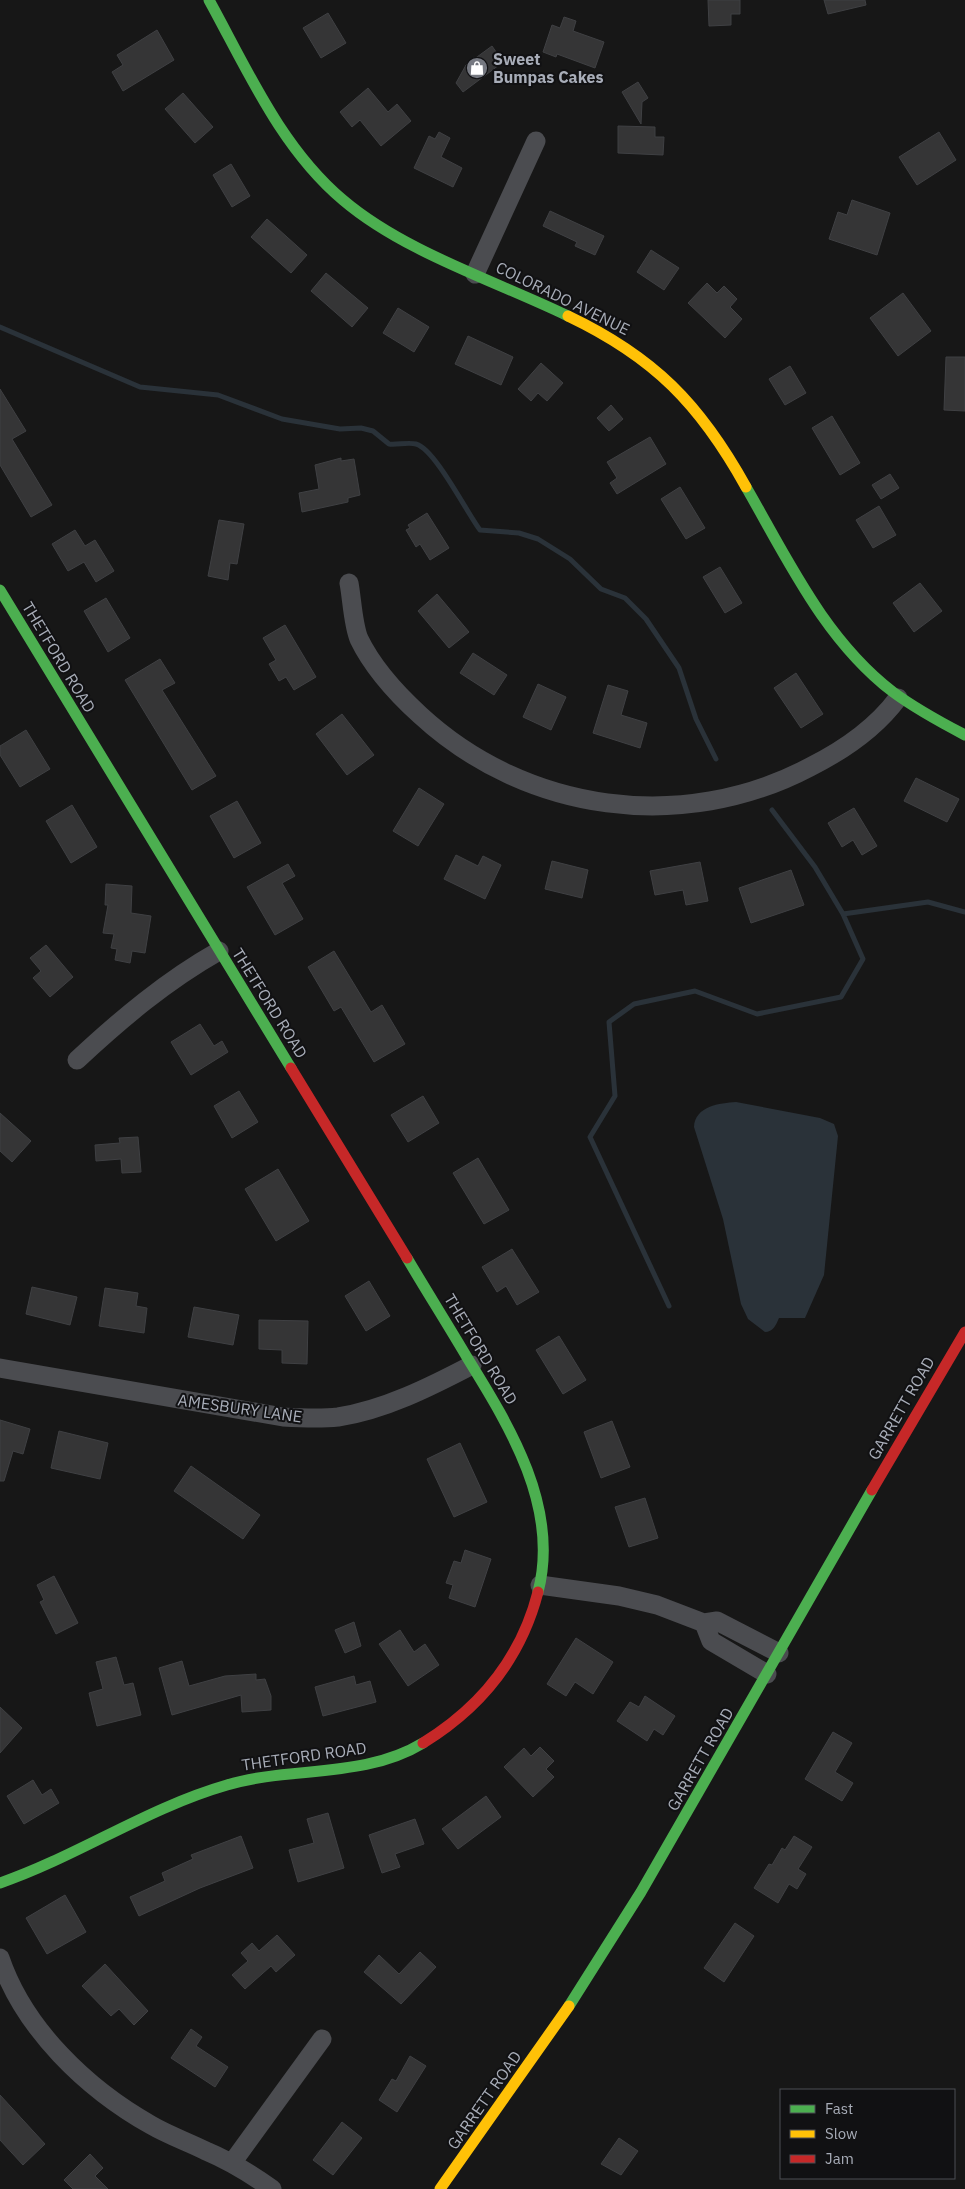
<svg xmlns="http://www.w3.org/2000/svg" width="965" height="2189" font-family="'IBM Plex Sans',sans-serif">
<rect width="100%" height="100%" fill="#171717"/>
<!-- water -->
<path fill="#2a3239" d="M 736,1102 L 820,1118 L 834,1124 L 838,1136 L 824,1275 L 805,1318 L 779,1318 C 776,1325 773,1332 765,1332 L 748,1319 L 741,1304 L 723,1219 L 694,1127 C 695,1106 720,1103 736,1102 Z"/>
<g fill="none" stroke-linecap="round" stroke-linejoin="round">
<!-- stream -->
<path stroke="#2a3239" stroke-width="5" d="M 0,327 L 140,387 L 218,395 L 282,419 L 340,429 L 361,428 L 373,431 L 389,444 C 397,445 408,442 416,444 C 435,449 467,513 480,530 L 519,533 L 538,539 L 570,559 L 601,589 L 625,598 L 646,619 L 679,668 L 696,719 L 716,759
M 843,914 L 928,902 L 965,912
M 669,1306 L 590,1137 L 615,1096 L 609,1022 L 634,1004 L 695,991 L 757,1014 L 841,997 L 863,959 L 843,914 L 815,867 L 772,810"/>
</g>
<!-- building -->
<path fill="#353536" stroke="#3f4043" d="M 708,0 L 740,0 L 740,14 L 731,14 L 731,25 L 709,26 Z
M 824,0 L 865,0 L 866,5 L 828,14 Z
M 328,13 L 346,43 L 321,58 L 303,28 Z
M 564,17 L 576,21 L 573,31 L 604,42 L 595,68 L 557,54 L 556,57 L 543,52 L 552,25 L 560,28 Z
M 157,30 L 174,60 L 123,91 L 112,72 L 123,65 L 117,55 Z
M 492,46 L 503,62 L 463,92 L 456,83 L 466,65 Z
M 638,82 L 648,98 L 642,102 L 641,124 L 622,92 Z
M 368,88 L 388,112 L 397,104 L 411,121 L 381,146 L 360,120 L 352,127 L 340,112 Z
M 183,93 L 213,127 L 195,143 L 165,109 Z
M 618,126 L 655,127 L 655,137 L 664,137 L 663,155 L 618,153 Z
M 439,132 L 450,138 L 441,157 L 462,168 L 453,187 L 414,168 L 429,136 L 435,139 Z
M 939,132 L 956,160 L 917,185 L 899,157 Z
M 231,164 L 250,196 L 232,207 L 213,175 Z
M 852,200 L 890,213 L 877,255 L 829,239 L 838,212 L 847,215 Z
M 550,211 L 604,236 L 595,255 L 575,246 L 577,242 L 543,226 Z
M 267,219 L 307,255 L 291,273 L 251,237 Z
M 651,250 L 679,268 L 664,290 L 637,272 Z
M 326,273 L 368,308 L 352,327 L 311,291 Z
M 707,283 L 717,293 L 724,286 L 737,299 L 730,307 L 742,319 L 725,338 L 688,303 Z
M 903,293 L 931,331 L 898,356 L 870,318 Z
M 398,308 L 429,327 L 414,352 L 383,333 Z
M 468,336 L 513,357 L 501,385 L 455,364 Z
M 946,357 L 965,357 L 965,411 L 944,410 Z
M 541,363 L 563,383 L 547,401 L 538,393 L 531,401 L 518,389 Z
M 790,366 L 806,393 L 785,405 L 769,379 Z
M 0,389 L 26,431 L 12,439 L 52,505 L 31,517 L 0,465 Z
M 611,405 L 623,419 L 609,431 L 597,418 Z
M 832,416 L 860,463 L 840,475 L 812,428 Z
M 650,437 L 666,464 L 617,494 L 610,483 L 617,478 L 607,462 Z
M 341,458 L 341,461 L 354,459 L 360,495 L 348,498 L 348,502 L 302,512 L 299,493 L 319,489 L 315,465 Z
M 890,474 L 899,488 L 881,499 L 872,485 Z
M 680,487 L 705,528 L 686,539 L 661,499 Z
M 879,506 L 896,535 L 873,548 L 856,520 Z
M 427,513 L 449,548 L 430,560 L 420,544 L 416,547 L 406,530 L 410,528 L 408,525 Z
M 219,520 L 244,524 L 237,564 L 230,563 L 228,580 L 208,576 Z
M 75,530 L 85,546 L 95,540 L 114,571 L 96,582 L 84,562 L 68,571 L 52,544 Z
M 720,567 L 742,603 L 725,613 L 703,577 Z
M 920,583 L 942,611 L 914,632 L 893,603 Z
M 437,594 L 469,632 L 449,648 L 418,611 Z
M 106,598 L 130,638 L 108,652 L 84,611 Z
M 285,625 L 316,677 L 294,690 L 286,677 L 279,681 L 269,664 L 276,660 L 263,638 Z
M 473,653 L 507,675 L 494,695 L 460,673 Z
M 160,659 L 175,683 L 162,690 L 216,776 L 192,790 L 125,680 Z
M 796,673 L 823,714 L 801,728 L 774,688 Z
M 538,684 L 566,697 L 551,730 L 523,717 Z
M 608,685 L 628,691 L 621,715 L 647,723 L 640,748 L 593,733 Z
M 342,714 L 374,755 L 347,775 L 316,734 Z
M 26,730 L 50,769 L 20,787 L 0,755 L 0,746 Z
M 916,778 L 959,799 L 947,822 L 904,801 Z
M 419,788 L 444,804 L 418,846 L 393,831 Z
M 237,801 L 261,843 L 234,858 L 210,816 Z
M 72,805 L 97,847 L 71,863 L 46,821 Z
M 854,808 L 877,846 L 862,855 L 853,840 L 842,847 L 828,823 Z
M 456,855 L 478,866 L 483,856 L 501,865 L 485,899 L 444,879 Z
M 552,861 L 588,870 L 582,898 L 545,889 Z
M 700,862 L 708,901 L 686,905 L 683,890 L 655,895 L 650,871 Z
M 288,864 L 295,876 L 282,883 L 303,919 L 275,935 L 247,887 Z
M 791,870 L 804,905 L 751,923 L 739,888 Z
M 106,884 L 132,886 L 131,913 L 151,916 L 145,953 L 132,951 L 130,963 L 115,960 L 117,949 L 111,948 L 114,934 L 103,933 L 108,905 L 105,905 Z
M 46,945 L 73,977 L 50,997 L 33,978 L 41,971 L 30,958 Z
M 334,951 L 371,1012 L 382,1005 L 405,1044 L 374,1062 L 341,1007 L 334,1011 L 308,967 Z
M 200,1024 L 214,1046 L 222,1041 L 228,1052 L 191,1075 L 171,1042 Z
M 239,1091 L 258,1122 L 232,1138 L 214,1106 Z
M 423,1096 L 439,1123 L 408,1142 L 391,1115 Z
M 0,1113 L 31,1141 L 12,1162 L 0,1151 Z
M 138,1137 L 141,1172 L 122,1173 L 121,1159 L 96,1161 L 95,1145 L 120,1143 L 119,1138 Z
M 478,1158 L 509,1210 L 484,1224 L 453,1173 Z
M 278,1169 L 309,1221 L 276,1241 L 245,1189 Z
M 512,1249 L 539,1292 L 517,1305 L 506,1286 L 497,1292 L 482,1267 Z
M 369,1281 L 390,1316 L 366,1331 L 345,1296 Z
M 32,1287 L 77,1297 L 70,1325 L 26,1314 Z
M 105,1288 L 138,1293 L 136,1306 L 147,1308 L 144,1333 L 99,1326 Z
M 194,1307 L 239,1315 L 233,1345 L 188,1337 Z
M 259,1320 L 308,1321 L 307,1364 L 282,1363 L 282,1350 L 259,1349 Z
M 559,1336 L 586,1380 L 563,1394 L 536,1350 Z
M 0,1420 L 30,1429 L 23,1454 L 13,1451 L 4,1481 L 0,1481 Z
M 612,1421 L 630,1467 L 601,1478 L 584,1432 Z
M 59,1431 L 108,1443 L 100,1479 L 51,1468 Z
M 460,1443 L 487,1502 L 454,1517 L 427,1459 Z
M 191,1466 L 260,1515 L 243,1539 L 174,1491 Z
M 645,1498 L 658,1538 L 629,1547 L 615,1507 Z
M 465,1550 L 491,1559 L 475,1607 L 449,1598 L 453,1585 L 446,1583 L 454,1561 L 461,1563 Z
M 54,1576 L 78,1623 L 56,1634 L 40,1602 L 44,1600 L 37,1585 Z
M 354,1622 L 361,1646 L 345,1653 L 335,1630 Z
M 400,1630 L 414,1652 L 425,1644 L 439,1665 L 408,1686 L 379,1644 Z
M 576,1638 L 613,1662 L 593,1694 L 575,1682 L 566,1696 L 547,1684 Z
M 116,1657 L 124,1685 L 133,1683 L 141,1715 L 97,1726 L 89,1693 L 103,1689 L 96,1662 Z
M 182,1661 L 189,1686 L 225,1676 L 256,1674 L 256,1680 L 265,1679 L 271,1696 L 271,1710 L 242,1712 L 241,1695 L 172,1715 L 159,1668 Z
M 354,1676 L 356,1685 L 370,1681 L 376,1702 L 323,1716 L 315,1687 Z
M 645,1696 L 675,1716 L 663,1735 L 654,1729 L 647,1741 L 617,1721 L 630,1702 L 639,1707 Z
M 0,1707 L 22,1728 L 0,1753 Z
M 833,1732 L 852,1743 L 835,1772 L 853,1783 L 842,1801 L 805,1779 Z
M 540,1747 L 554,1761 L 546,1769 L 554,1777 L 533,1797 L 504,1767 L 524,1748 L 531,1756 Z
M 33,1780 L 42,1795 L 51,1789 L 59,1803 L 24,1824 L 7,1796 Z
M 486,1796 L 501,1817 L 458,1849 L 442,1829 Z
M 328,1813 L 344,1868 L 298,1882 L 289,1850 L 314,1843 L 307,1819 Z
M 415,1819 L 424,1844 L 395,1854 L 400,1867 L 382,1873 L 369,1835 Z
M 241,1836 L 253,1868 L 200,1888 L 139,1916 L 130,1897 L 165,1881 L 162,1873 L 193,1859 L 191,1855 Z
M 794,1836 L 812,1847 L 798,1869 L 806,1874 L 797,1889 L 789,1884 L 778,1903 L 754,1888 L 769,1864 L 772,1865 L 782,1848 L 785,1850 Z
M 65,1895 L 86,1932 L 47,1954 L 26,1918 Z
M 735,1923 L 754,1936 L 724,1982 L 704,1968 Z
M 277,1935 L 295,1955 L 276,1972 L 271,1966 L 245,1989 L 232,1975 L 248,1961 L 241,1953 L 252,1943 L 259,1951 Z
M 420,1952 L 436,1967 L 401,2004 L 364,1972 L 379,1955 L 399,1974 Z
M 105,1964 L 148,2011 L 134,2025 L 119,2009 L 111,2016 L 82,1986 Z
M 191,2029 L 202,2037 L 196,2046 L 228,2067 L 215,2087 L 171,2058 Z
M 410,2056 L 426,2066 L 397,2112 L 379,2100 L 392,2079 L 396,2081 Z
M 0,2095 L 45,2144 L 23,2165 L 0,2140 Z
M 342,2122 L 362,2138 L 333,2175 L 313,2160 Z
M 619,2138 L 638,2151 L 621,2175 L 601,2164 Z
M 90,2154 L 103,2168 L 95,2176 L 108,2189 L 73,2189 L 64,2180 Z"/>
<g fill="none" stroke-linecap="round" stroke-linejoin="round">
<!-- street -->
<path stroke="#4b4c50" stroke-width="19" d="M 475,274 L 536,141
M 349,583 C 352,599 353,625 359,639 C 373,668 397,694 420,715 C 526,813 683,834 810,767 C 844,750 875,729 898,698
M 77,1060 C 121,1019 166,981 219,951
M 0,1368 L 283,1417 C 301,1418 320,1419 338,1417 C 384,1410 430,1387 472,1365
M 540,1585 L 619,1596 L 657,1605 L 704,1623 L 717,1621 L 779,1653
M 704,1623 L 711,1641 L 767,1674
M 0,1958 C 24,2029 87,2089 151,2125 C 168,2135 188,2142 206,2151 C 230,2161 251,2174 272,2189
M 232,2163 L 322,2039"/>
<!-- fast -->
<path stroke="#4caf50" stroke-width="11" d="M 209,0 C 247,69 281,148 343,200 C 404,252 496,281 568,316
M 746,487 C 788,560 825,640 893,692 C 916,709 940,722 965,735
M 0,590 L 291,1068
M 407,1258 C 427,1292 448,1325 468,1359 C 510,1427 560,1508 538,1592
M 0,1883 C 78,1856 147,1808 227,1785 C 290,1766 364,1779 423,1743
M 569,2006 L 641,1892 L 872,1490"/>
<!-- slow -->
<path stroke="#ffc107" stroke-width="11" d="M 568,316 C 654,357 700,404 746,487
M 440,2189 L 569,2006"/>
<!-- jam -->
<path stroke="#c62828" stroke-width="11" d="M 291,1068 L 407,1258
M 872,1490 L 965,1332
M 423,1743 C 480,1708 521,1658 538,1592"/>
</g>
<!-- icons -->
<defs>
<g id="shop-disc" transform="scale(1.125)"><circle r="9.5" fill="#757880" stroke="#111113"/><path d="M-5-2.5h2.3a2.7 3.5 0 0 1 5.4 0H5L5.5 6h-11ZM-1.5-2.5h3a1.5 2.3 0 0 0-3 0Z" fill="#fff"/></g>
</defs>
<g fill-rule="evenodd">
<use href="#shop-disc" x="477" y="68"/>
</g>
<g text-anchor="middle" stroke-width="4" stroke-linejoin="round" paint-order="stroke">
<!-- poi labels -->
<g font-size="16" font-weight="bold" fill="#a8adb8" stroke="#111113" text-anchor="start">
<text x="493" y="65">Sweet<tspan x="493" dy="18">Bumpas Cakes</tspan></text>
</g>
<!-- street labels -->
<g font-size="16" fill="#a8adb8" stroke="#111113">
<text transform="translate(563 298) rotate(26)" y="6">COLORADO AVENUE</text>
<text transform="translate(59 657) rotate(59)" y="6">THETFORD ROAD</text>
<text transform="translate(270 1003) rotate(58)" y="6">THETFORD ROAD</text>
<text transform="translate(481 1349) rotate(59)" y="6">THETFORD ROAD</text>
<text transform="translate(240 1408) rotate(8)" y="6">AMESBURY LANE</text>
<text transform="translate(901 1408) rotate(-60)" y="6">GARRETT ROAD</text>
<text transform="translate(304 1756) rotate(-8)" y="6">THETFORD ROAD</text>
<text transform="translate(700 1759) rotate(-60)" y="6">GARRETT ROAD</text>
<text transform="translate(484 2100) rotate(-55)" y="6">GARRETT ROAD</text>
</g>
</g>
<!-- legend -->
<rect x="780" y="2089" width="175" height="90" fill="#111113" stroke="#4d4f55"/>
<rect x="790" y="2105" width="25" height="8" fill="#4caf50" stroke="#4d4f55"/>
<text x="825" y="2114" font-size="15" fill="#a8adb8">Fast</text>
<rect x="790" y="2130" width="25" height="8" fill="#ffc107" stroke="#4d4f55"/>
<text x="825" y="2139" font-size="15" fill="#a8adb8">Slow</text>
<rect x="790" y="2155" width="25" height="8" fill="#c62828" stroke="#4d4f55"/>
<text x="825" y="2164" font-size="15" fill="#a8adb8">Jam</text>
</svg>
